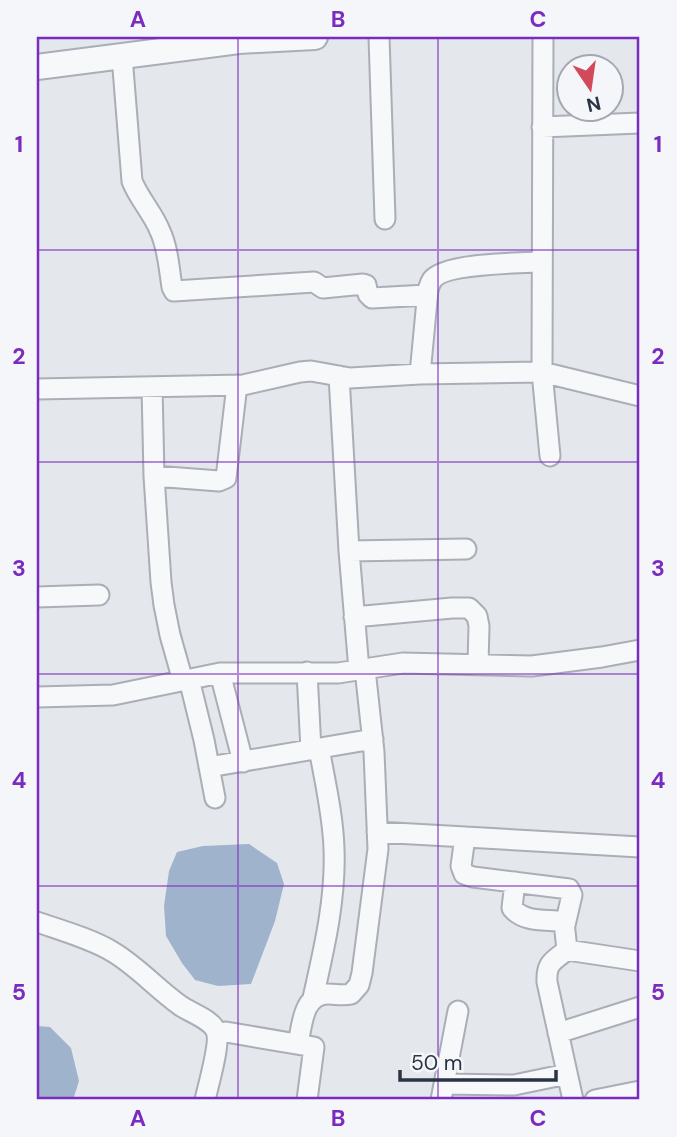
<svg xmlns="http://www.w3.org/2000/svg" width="677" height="1137" font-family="'DM Sans',sans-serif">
<rect width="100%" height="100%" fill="#e4e7ec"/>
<!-- water -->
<path fill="#9fb4cc" d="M 249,844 L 277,863 L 284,884 L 275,921 L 251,984 L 218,986 L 195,980 L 182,963 L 166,936 L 164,906 L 169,871 L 177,852 L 203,846 Z
M 37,1026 L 50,1027 L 71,1048 L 79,1081 L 73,1100 L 37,1100 Z"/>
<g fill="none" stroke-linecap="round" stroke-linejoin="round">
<!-- minor casing -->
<g stroke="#a9aeb7" stroke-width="23">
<path id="minor" d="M 379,37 L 385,219
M 543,37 L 542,372 L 550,456
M 122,56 L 132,181 C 139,199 153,213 160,231 C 168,248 169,268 172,287 L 174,291 L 314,282 L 323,288 L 363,284 L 366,285 L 368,294 L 372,298 L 427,295
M 542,127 L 640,123
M 420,374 L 428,290 C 429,287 430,283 432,280 C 444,263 520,263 542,262
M 339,376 L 349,551 L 359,670
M 152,387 L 154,476 L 161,582 L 164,605 L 170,635 L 183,681
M 37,389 L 243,385 L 300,372 L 311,371 L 350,378 L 420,374 L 542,372 L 640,396
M 154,476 L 219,481 L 226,478 L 237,385
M 349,551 L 466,549
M 37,597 L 99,595
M 354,617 L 452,608 L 469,608 L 477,616 L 479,626 L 478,664
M 307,672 L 311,750
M 220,673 L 243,762
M 189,679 L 204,740 L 215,798
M 37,697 L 113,695 L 220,673 L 338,673 L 403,663 L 532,666 L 602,657 L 640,650
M 209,767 L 373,739
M 377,832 L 640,847
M 465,837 L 461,866 L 464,874 L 473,877 L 569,889 L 572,895 L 565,925
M 515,882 L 512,908 C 524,923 547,919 564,922 L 567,950 L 640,961
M 37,922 C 60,930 92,939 113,952 C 138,967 157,989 181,1006 C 191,1013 211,1019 216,1031 C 221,1042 208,1086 205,1100
M 567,950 C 553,961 546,963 547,982 L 573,1100
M 313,998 C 324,949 336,899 334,849 C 333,815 325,782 319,748
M 558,1033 L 640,1007
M 217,1034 L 226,1032 L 314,1047 L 307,1100
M 298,1044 C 302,1025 303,994 328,994 C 336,994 343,996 351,994 L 359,985 L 362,973 L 378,849 L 374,752 L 365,669
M 444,1084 L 514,1085 L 567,1074
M 441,1100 L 458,1011
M 595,1100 L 640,1091"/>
</g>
<!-- tertiary casing -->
<g stroke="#a9aeb7" stroke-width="28">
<path id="tertiary" d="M 37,67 L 239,41 L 315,37"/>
</g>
<!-- minor -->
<use href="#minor" stroke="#f7f8fa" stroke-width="19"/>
<!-- tertiary -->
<use href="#tertiary" stroke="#f7f8fa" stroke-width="24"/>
</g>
<!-- grid -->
<path fill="none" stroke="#7b2cbf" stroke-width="2" stroke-opacity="0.55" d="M 238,37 L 238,1100M 438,37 L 438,1100M 37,250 L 640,250M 37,462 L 640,462M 37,674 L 640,674M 37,886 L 640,886"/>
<!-- border -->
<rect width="677" height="1137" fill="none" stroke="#f4f6f9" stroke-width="77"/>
<!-- north arrow -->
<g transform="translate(590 88) rotate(167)"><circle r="33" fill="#f4f6f9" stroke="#a4a8b1" stroke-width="2"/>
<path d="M0-5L12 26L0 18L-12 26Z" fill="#d1495b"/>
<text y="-10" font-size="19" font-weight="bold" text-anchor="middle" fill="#2b3445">N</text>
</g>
<!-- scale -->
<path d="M400 1070v10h156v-10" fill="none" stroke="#2b3445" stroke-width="3.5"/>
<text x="411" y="1070" font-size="21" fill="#2b3445" stroke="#f4f6f9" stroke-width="5" paint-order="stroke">50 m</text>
<rect x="38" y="38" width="600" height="1060" fill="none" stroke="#7b2cbf" stroke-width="2.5"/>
<g font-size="23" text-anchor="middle" font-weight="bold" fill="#7b2cbf">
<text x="138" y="27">A</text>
<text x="338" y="27">B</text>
<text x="538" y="27">C</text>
<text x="19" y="152">1</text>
<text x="658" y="152">1</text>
<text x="19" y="364">2</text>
<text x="658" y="364">2</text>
<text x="19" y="576">3</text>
<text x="658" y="576">3</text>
<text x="19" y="788">4</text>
<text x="658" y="788">4</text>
<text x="19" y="1000">5</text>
<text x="658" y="1000">5</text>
<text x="138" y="1126">A</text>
<text x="338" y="1126">B</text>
<text x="538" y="1126">C</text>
</g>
</svg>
